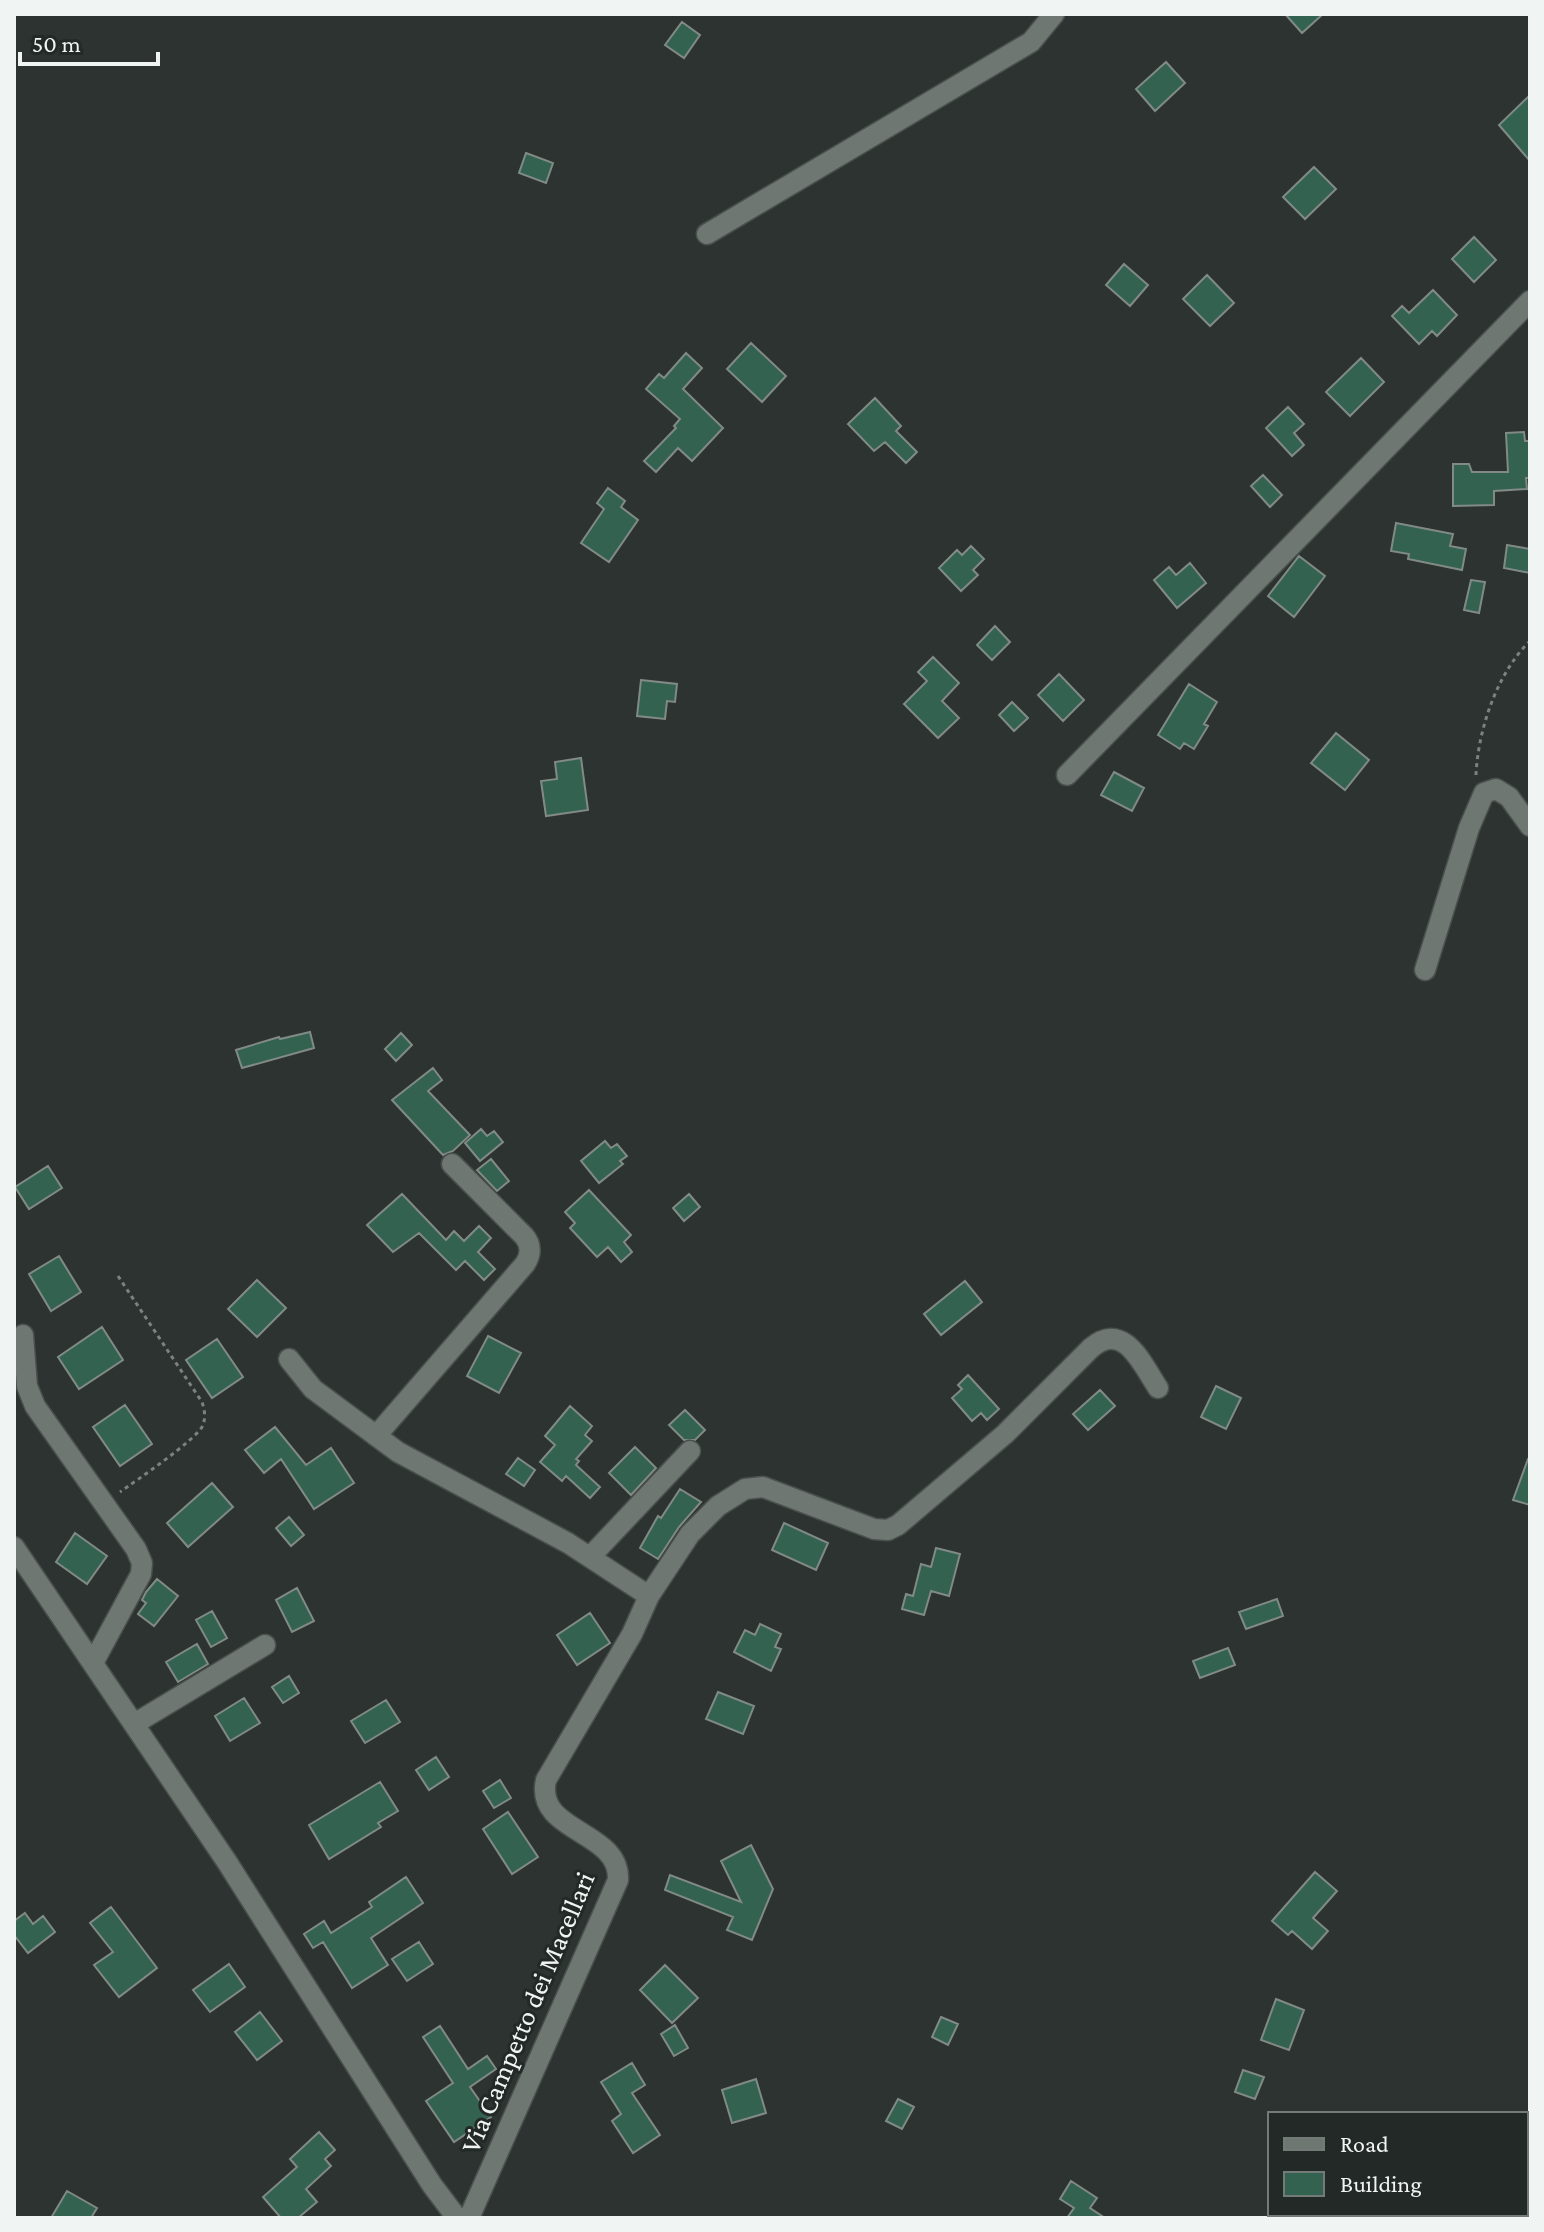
<svg xmlns="http://www.w3.org/2000/svg" width="1544" height="2232" font-family="'Crimson Pro',serif">
<rect width="100%" height="100%" fill="#2c3330"/>
<!-- building -->
<path fill="#346251" stroke="#818a86" stroke-width="2" d="M 1285,14 L 1323,14 L 1302,33 Z
M 682,22 L 700,35 L 684,58 L 665,45 Z
M 1166,62 L 1185,83 L 1155,111 L 1136,89 Z
M 1530,95 L 1530,161 L 1499,125 Z
M 526,153 L 553,163 L 546,183 L 519,173 Z
M 1314,167 L 1336,189 L 1305,219 L 1283,197 Z
M 1474,237 L 1496,260 L 1474,282 L 1452,259 Z
M 1124,264 L 1148,285 L 1130,306 L 1106,285 Z
M 1207,275 L 1234,303 L 1210,326 L 1183,299 Z
M 1433,290 L 1457,315 L 1437,336 L 1432,331 L 1419,344 L 1392,316 L 1402,306 L 1409,313 Z
M 751,343 L 786,376 L 762,402 L 727,369 Z
M 686,353 L 702,368 L 683,389 L 723,428 L 692,461 L 678,448 L 656,472 L 644,461 L 676,428 L 674,426 L 680,419 L 646,389 L 659,374 L 664,378 Z
M 1361,358 L 1384,382 L 1350,416 L 1326,392 Z
M 875,398 L 901,426 L 896,431 L 917,452 L 906,463 L 885,442 L 874,451 L 848,424 Z
M 1288,407 L 1304,424 L 1294,433 L 1304,445 L 1292,456 L 1266,428 Z
M 1524,432 L 1525,441 L 1530,441 L 1530,478 L 1526,478 L 1527,489 L 1494,491 L 1494,505 L 1453,506 L 1453,464 L 1469,464 L 1472,472 L 1508,472 L 1506,433 Z
M 1263,475 L 1282,495 L 1270,507 L 1251,486 Z
M 608,488 L 625,501 L 621,507 L 638,520 L 609,562 L 581,543 L 604,509 L 597,503 Z
M 1396,523 L 1453,534 L 1450,546 L 1466,549 L 1462,570 L 1408,559 L 1409,554 L 1391,551 Z
M 1507,545 L 1530,549 L 1530,573 L 1504,568 Z
M 971,546 L 984,559 L 973,570 L 978,575 L 961,591 L 939,568 L 957,550 L 962,555 Z
M 1299,556 L 1325,576 L 1294,617 L 1268,596 Z
M 1190,563 L 1206,583 L 1177,608 L 1154,580 L 1169,567 L 1176,575 Z
M 1471,580 L 1485,582 L 1479,613 L 1464,610 Z
M 995,626 L 1010,642 L 992,660 L 977,645 Z
M 933,657 L 959,683 L 942,701 L 959,718 L 938,738 L 904,704 L 927,681 L 918,672 Z
M 1059,674 L 1084,700 L 1063,721 L 1038,695 Z
M 641,680 L 677,684 L 675,702 L 667,701 L 665,719 L 637,716 Z
M 1189,684 L 1217,702 L 1204,724 L 1208,726 L 1194,749 L 1184,743 L 1180,749 L 1158,735 Z
M 1012,702 L 1028,718 L 1014,731 L 999,715 Z
M 1336,733 L 1369,760 L 1345,790 L 1311,763 Z
M 581,758 L 588,810 L 546,816 L 541,781 L 557,779 L 555,762 Z
M 1114,772 L 1144,788 L 1132,811 L 1101,795 Z
M 310,1032 L 314,1048 L 242,1068 L 236,1050 L 279,1037 L 280,1039 Z
M 401,1033 L 412,1045 L 396,1061 L 385,1049 Z
M 433,1068 L 442,1080 L 428,1091 L 470,1135 L 453,1151 L 443,1155 L 392,1100 Z
M 481,1129 L 487,1136 L 494,1131 L 503,1142 L 480,1161 L 465,1143 Z
M 605,1141 L 611,1148 L 617,1144 L 627,1156 L 620,1161 L 623,1164 L 599,1183 L 581,1161 Z
M 491,1159 L 509,1181 L 497,1191 L 477,1170 Z
M 48,1166 L 62,1188 L 29,1209 L 15,1187 Z
M 589,1190 L 631,1235 L 624,1242 L 632,1252 L 621,1262 L 608,1247 L 597,1257 L 570,1228 L 575,1223 L 565,1212 Z
M 402,1194 L 446,1240 L 454,1231 L 464,1241 L 479,1226 L 491,1238 L 478,1252 L 495,1269 L 484,1280 L 465,1261 L 456,1270 L 419,1233 L 393,1252 L 367,1225 Z
M 689,1194 L 700,1207 L 684,1221 L 673,1208 Z
M 59,1256 L 81,1292 L 51,1311 L 29,1274 Z
M 257,1280 L 286,1308 L 257,1337 L 228,1309 Z
M 965,1281 L 982,1302 L 941,1335 L 924,1314 Z
M 102,1327 L 123,1360 L 79,1389 L 58,1357 Z
M 488,1336 L 521,1353 L 499,1393 L 467,1376 Z
M 217,1339 L 243,1377 L 212,1398 L 186,1360 Z
M 968,1375 L 999,1409 L 987,1420 L 981,1413 L 972,1421 L 952,1398 L 962,1389 L 958,1385 Z
M 1216,1386 L 1241,1398 L 1226,1429 L 1201,1417 Z
M 1100,1390 L 1115,1406 L 1088,1430 L 1073,1414 Z
M 125,1405 L 152,1444 L 120,1466 L 93,1427 Z
M 570,1406 L 592,1426 L 585,1435 L 592,1441 L 576,1459 L 579,1461 L 576,1465 L 600,1487 L 590,1498 L 566,1476 L 562,1481 L 540,1462 L 555,1445 L 545,1436 Z
M 685,1410 L 705,1430 L 695,1440 L 684,1440 L 669,1425 Z
M 275,1427 L 306,1465 L 331,1448 L 354,1483 L 314,1509 L 281,1459 L 264,1473 L 245,1450 Z
M 635,1447 L 656,1468 L 631,1495 L 609,1473 Z
M 518,1458 L 535,1470 L 524,1486 L 506,1474 Z
M 1528,1459 L 1530,1459 L 1530,1505 L 1513,1500 Z
M 212,1483 L 233,1507 L 188,1547 L 167,1523 Z
M 680,1489 L 701,1502 L 679,1527 L 658,1559 L 640,1548 L 658,1516 L 661,1518 Z
M 289,1517 L 304,1535 L 291,1546 L 276,1528 Z
M 784,1523 L 828,1543 L 816,1570 L 772,1550 Z
M 75,1533 L 107,1556 L 87,1584 L 56,1562 Z
M 936,1548 L 960,1554 L 949,1596 L 931,1591 L 924,1615 L 902,1609 L 906,1594 L 913,1596 L 921,1564 L 931,1567 Z
M 157,1579 L 178,1596 L 154,1626 L 138,1614 L 146,1603 L 142,1600 L 146,1592 Z
M 297,1588 L 314,1621 L 292,1632 L 276,1600 Z
M 1277,1599 L 1283,1616 L 1246,1629 L 1239,1612 Z
M 212,1611 L 227,1638 L 211,1647 L 196,1620 Z
M 590,1613 L 610,1643 L 577,1665 L 557,1635 Z
M 760,1624 L 781,1634 L 775,1647 L 781,1649 L 771,1671 L 734,1652 L 745,1630 L 755,1635 Z
M 197,1644 L 208,1664 L 178,1682 L 166,1662 Z
M 1228,1648 L 1235,1665 L 1200,1678 L 1193,1661 Z
M 289,1676 L 299,1693 L 283,1703 L 272,1687 Z
M 718,1692 L 754,1706 L 743,1734 L 706,1719 Z
M 244,1698 L 260,1723 L 230,1741 L 215,1716 Z
M 386,1700 L 400,1722 L 365,1743 L 351,1721 Z
M 436,1757 L 449,1777 L 429,1790 L 416,1770 Z
M 500,1780 L 511,1798 L 494,1808 L 483,1791 Z
M 380,1782 L 398,1811 L 378,1823 L 381,1827 L 329,1859 L 309,1825 Z
M 508,1812 L 538,1857 L 512,1874 L 483,1829 Z
M 751,1845 L 773,1889 L 752,1940 L 727,1930 L 733,1917 L 665,1890 L 670,1875 L 741,1902 L 721,1861 Z
M 1315,1872 L 1337,1891 L 1313,1918 L 1328,1931 L 1312,1949 L 1292,1931 L 1288,1935 L 1272,1921 Z
M 406,1877 L 423,1903 L 371,1938 L 388,1965 L 352,1988 L 323,1942 L 313,1948 L 304,1934 L 324,1921 L 331,1933 L 372,1907 L 369,1902 Z
M 111,1907 L 157,1968 L 119,1997 L 94,1965 L 113,1952 L 90,1923 Z
M 25,1913 L 33,1924 L 43,1916 L 55,1932 L 28,1953 L 14,1935 L 14,1921 Z
M 419,1942 L 433,1964 L 407,1981 L 392,1959 Z
M 229,1964 L 245,1987 L 210,2012 L 193,1990 Z
M 665,1965 L 698,1998 L 672,2023 L 640,1990 Z
M 1276,1999 L 1304,2010 L 1289,2050 L 1261,2040 Z
M 260,2012 L 282,2041 L 257,2060 L 235,2032 Z
M 941,2017 L 958,2024 L 948,2045 L 932,2037 Z
M 675,2025 L 688,2048 L 674,2056 L 661,2034 Z
M 440,2026 L 468,2069 L 487,2056 L 496,2069 L 470,2087 L 491,2117 L 454,2142 L 426,2101 L 453,2083 L 423,2037 Z
M 632,2063 L 645,2085 L 632,2093 L 660,2135 L 633,2153 L 612,2121 L 621,2114 L 601,2082 Z
M 1243,2070 L 1264,2077 L 1255,2099 L 1235,2092 Z
M 756,2079 L 766,2113 L 732,2123 L 722,2090 Z
M 898,2099 L 914,2107 L 902,2129 L 886,2121 Z
M 319,2132 L 335,2150 L 325,2159 L 331,2166 L 306,2189 L 317,2202 L 298,2218 L 281,2218 L 263,2197 L 297,2167 L 290,2159 Z
M 1071,2181 L 1097,2198 L 1090,2208 L 1105,2218 L 1067,2218 L 1074,2208 L 1060,2199 Z
M 67,2191 L 97,2208 L 91,2218 L 51,2218 Z"/>
<g fill="none" stroke-linecap="round" stroke-linejoin="round">
<!-- minor casing -->
<g stroke="#494f4c" stroke-width="23">
<path id="minor" d="M 707,234 L 1031,42 L 1054,14
M 1067,775 L 1530,301
M 1425,970 L 1469,828 L 1484,793 L 1496,789 L 1509,797 L 1530,826
M 23,1335 L 27,1386 L 35,1406 L 136,1549 L 142,1563 L 141,1574 L 93,1663
M 289,1359 L 313,1389 L 398,1452 L 568,1543 L 649,1596
M 376,1436 L 525,1264 C 531,1255 532,1245 524,1236 L 452,1164
M 14,1547 L 227,1862 L 432,2185 L 457,2218
M 590,1557 L 690,1451
M 134,1724 L 265,1645
M 1479,2214 L 1485,2218
M 469,2218 L 618,1880 C 621,1830 534,1833 546,1780 L 632,1634 L 649,1596 L 690,1534 L 718,1506 L 745,1489 L 763,1487 L 874,1529 L 888,1530 L 898,1525 L 1005,1434 L 1091,1348 C 1124,1320 1142,1364 1158,1388"/>
</g>
<!-- path -->
<path stroke="#7c827f" stroke-width="3" stroke-dasharray="4 4" stroke-linecap="butt" d="M 1476,775 C 1478,730 1497,673 1530,641
M 118,1276 L 202,1402 C 205,1411 206,1419 202,1427 C 193,1442 137,1480 120,1492"/>
<!-- minor -->
<use href="#minor" stroke="#6f7773" stroke-width="20"/>
</g>
<g text-anchor="middle" stroke-width="6" stroke-linejoin="round" paint-order="stroke">
<!-- street labels -->
<g font-size="28" fill="#f0f4f2" stroke="#222926">
<text transform="translate(527 2012) rotate(-67)" y="10">Via Campetto dei Macellari</text>
</g>
</g>
<!-- border -->
<rect width="1544" height="2232" fill="none" stroke="#f0f4f2" stroke-width="32"/>
<!-- legend -->
<rect x="1268" y="2112" width="260" height="104" fill="#222926" stroke="#747a78" stroke-width="2"/>
<rect x="1284" y="2138" width="40" height="12" fill="#6f7773" stroke="#747a78" stroke-width="2"/>
<text x="1340" y="2152" font-size="24" fill="#f0f4f2">Road</text>
<rect x="1284" y="2172" width="40" height="24" fill="#346251" stroke="#747a78" stroke-width="2"/>
<text x="1340" y="2192" font-size="24" fill="#f0f4f2">Building</text>
<!-- scale -->
<path d="M20 52v12h138v-12" fill="none" stroke="#f0f4f2" stroke-width="4"/>
<text x="32" y="52" font-size="24" fill="#f0f4f2" stroke="#222926" stroke-width="6" paint-order="stroke">50 m</text>
</svg>
